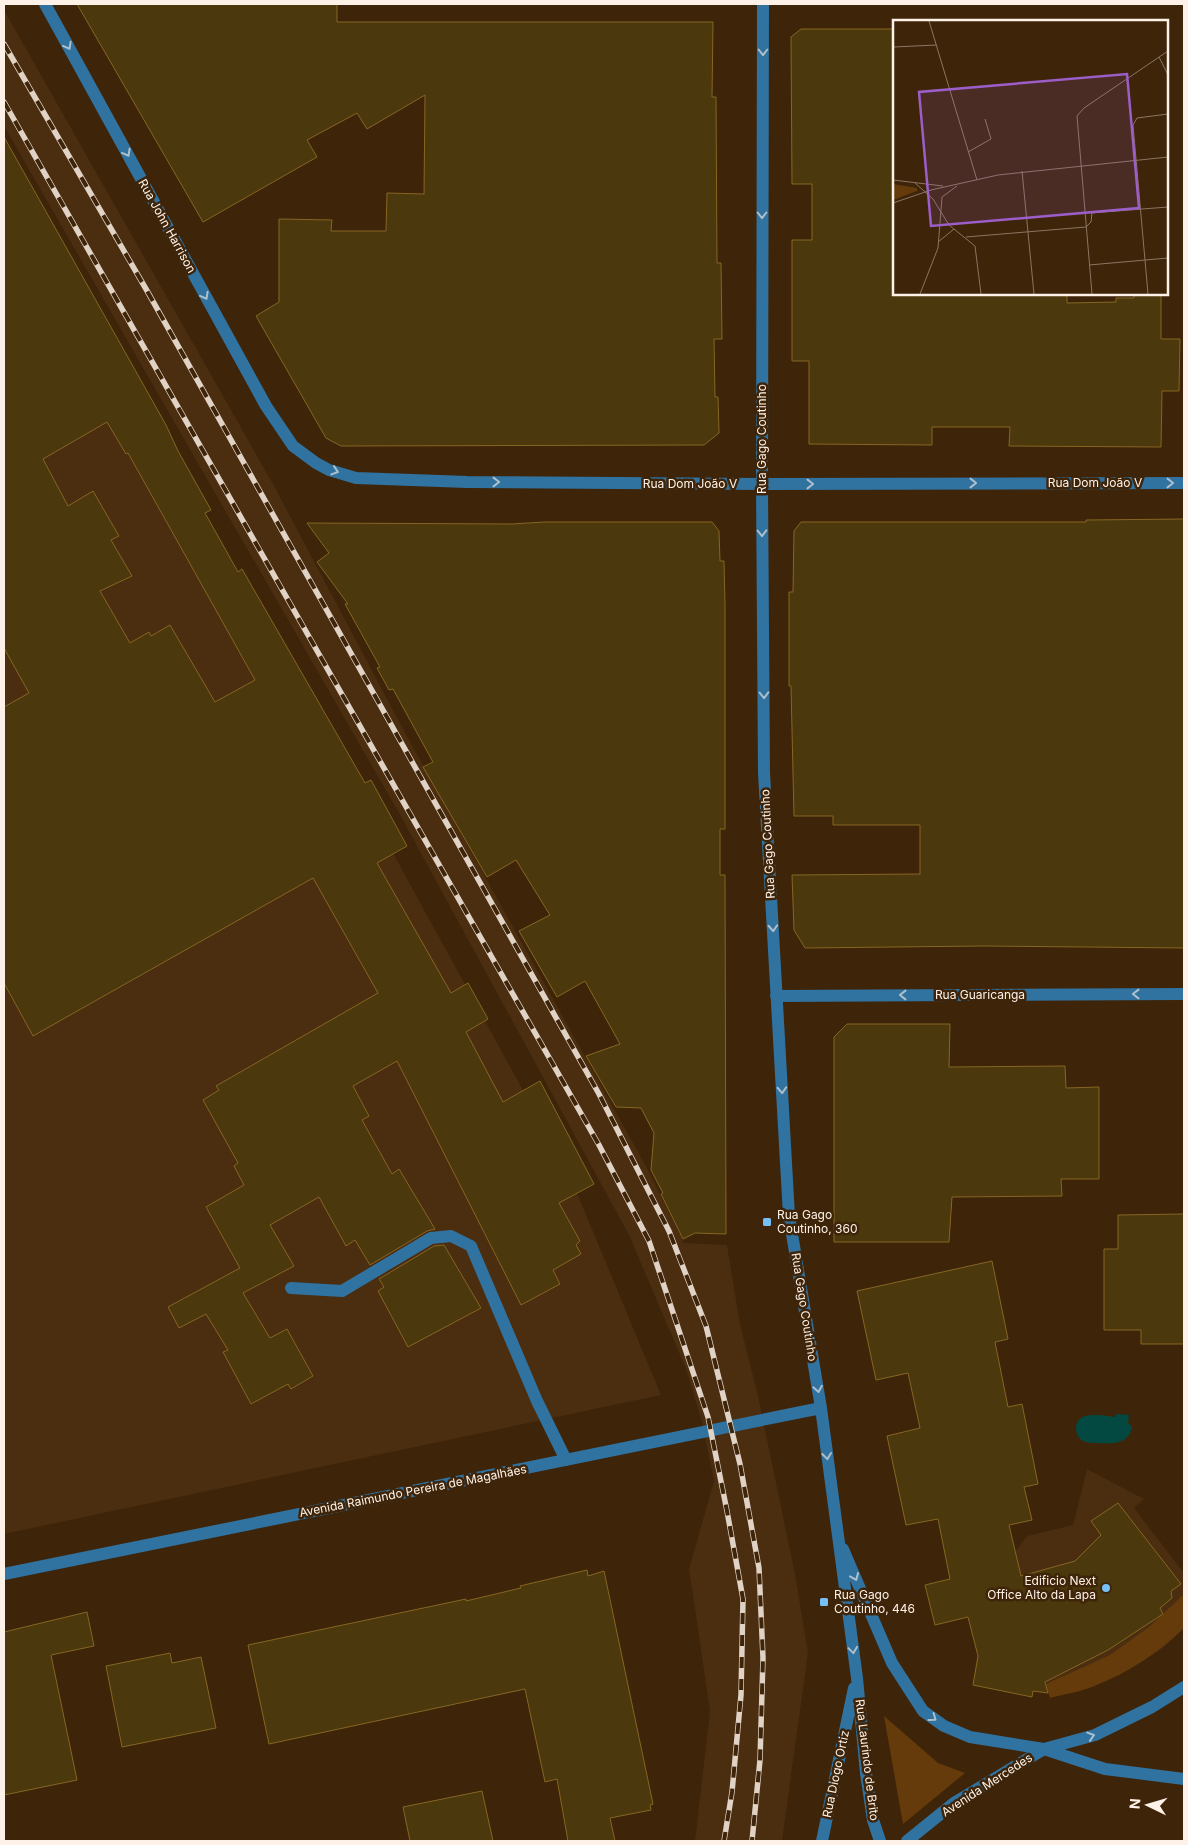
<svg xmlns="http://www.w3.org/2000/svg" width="1188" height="1845" font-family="Inter,sans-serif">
<rect width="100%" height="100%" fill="#3e2409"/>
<!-- built -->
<path fill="#4b2d0f" d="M 4,10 L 273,484 L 403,729 L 648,1170 L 684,1243 L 727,1245 L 740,1324 L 758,1396 L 795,1574 L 808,1653 L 782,1841 L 695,1841 L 710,1711 L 689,1569 L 714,1481 L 702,1422 L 686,1369 L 629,1235 L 399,813 L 4,126 Z
M 4,172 L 376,822 L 570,1176 L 661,1395 L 4,1534 Z
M 1087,1469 L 1144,1499 L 1134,1508 L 1184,1573 L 1184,1628 L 1163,1648 L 1130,1668 L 1093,1687 L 1050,1698 L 1015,1552 L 1027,1536 L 1073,1525 Z"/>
<!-- green -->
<path fill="#653b0c" d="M 1184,1594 L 1184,1628 C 1158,1653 1128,1673 1094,1686 C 1081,1692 1064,1694 1050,1698 L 1046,1684 L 1110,1655 L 1149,1627 Z
M 884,1716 L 938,1763 L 965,1773 L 903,1824 Z"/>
<!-- water -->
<path fill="#034941" d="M 1116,1414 L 1129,1415 L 1128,1423 L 1132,1427 C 1129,1444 1113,1444 1098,1443 C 1093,1443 1087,1443 1083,1441 C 1078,1438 1076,1433 1076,1428 C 1076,1409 1105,1416 1116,1417 Z"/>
<!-- building -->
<path fill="#4c380d" stroke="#866623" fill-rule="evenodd" d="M 77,4 L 337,4 L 337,22 L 713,22 L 712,97 L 716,97 L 717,263 L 721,263 L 722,339 L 714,339 L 715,397 L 718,397 L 719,433 L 704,445 L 341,446 L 326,438 L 256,316 L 279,302 L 279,219 L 332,220 L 331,231 L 386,231 L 387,193 L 424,194 L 425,95 L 367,129 L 357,113 L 307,140 L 317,157 L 203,222 Z
M 801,29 L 894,29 L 894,294 L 1067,294 L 1067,303 L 1116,302 L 1116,298 L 1134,298 L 1134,294 L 1161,294 L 1161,339 L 1180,339 L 1179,391 L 1162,391 L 1161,447 L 1009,446 L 1010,427 L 932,427 L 932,445 L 809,444 L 809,361 L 792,361 L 792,240 L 812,240 L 812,184 L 792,184 L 791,37 Z
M 4,137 L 166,425 L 178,451 L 211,510 L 205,513 L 238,572 L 242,569 L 365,783 L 371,780 L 407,846 L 377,863 L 451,993 L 468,983 L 488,1019 L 466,1032 L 503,1102 L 540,1081 L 594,1184 L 559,1203 L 580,1241 L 576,1245 L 581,1254 L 553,1270 L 560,1284 L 521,1305 L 397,1061 L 353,1086 L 369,1116 L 362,1120 L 392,1174 L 399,1169 L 435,1229 L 427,1231 L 370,1265 L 355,1240 L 346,1246 L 319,1197 L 270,1225 L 294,1266 L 243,1293 L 270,1338 L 287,1329 L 313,1376 L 291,1389 L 288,1384 L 251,1404 L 223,1352 L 228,1350 L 206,1314 L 179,1328 L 168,1307 L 240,1268 L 206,1207 L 244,1185 L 234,1166 L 238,1163 L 203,1100 L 219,1090 L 216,1086 L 378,993 L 313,878 L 33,1036 L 4,983 L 4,707 L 29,693 L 4,648 ZM 107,422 L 126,454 L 128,453 L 255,680 L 215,702 L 170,625 L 151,636 L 149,632 L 130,643 L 100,591 L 132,576 L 111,540 L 119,536 L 93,491 L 68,506 L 43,459 Z
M 1184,519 L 1184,948 L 983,946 L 805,948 L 794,930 L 792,875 L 920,874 L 920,825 L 833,825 L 833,816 L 794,816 L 791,686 L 789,686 L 789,592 L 793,592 L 794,531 L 801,522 L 1086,522 L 1086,520 Z
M 544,522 L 712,522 L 719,531 L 720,561 L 724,561 L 725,605 L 725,829 L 720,829 L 720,875 L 725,875 L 726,1234 L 695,1233 L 683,1239 L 661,1194 L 663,1193 L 651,1170 L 654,1133 L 641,1108 L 616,1107 L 586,1056 L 620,1044 L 585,981 L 557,997 L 519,931 L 550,915 L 516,860 L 487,877 L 423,767 L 433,762 L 393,689 L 389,690 L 377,668 L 380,667 L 345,604 L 348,604 L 317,562 L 329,553 L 307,523 L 512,524 Z
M 847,1024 L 950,1024 L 949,1067 L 1065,1066 L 1066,1088 L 1099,1087 L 1099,1179 L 1061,1179 L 1062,1196 L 952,1197 L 949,1242 L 834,1242 L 834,1037 Z
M 1184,1214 L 1184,1344 L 1141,1344 L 1141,1330 L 1104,1330 L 1104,1249 L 1118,1249 L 1118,1215 Z
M 444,1245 L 481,1308 L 408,1347 L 378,1291 L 384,1287 L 379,1279 L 434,1246 Z
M 992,1261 L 1008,1339 L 995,1342 L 1008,1407 L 1022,1404 L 1038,1484 L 1024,1487 L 1032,1520 L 1009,1525 L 1021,1576 L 1075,1561 L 1101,1535 L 1091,1521 L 1118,1503 L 1181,1584 L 1171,1591 L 1172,1598 L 1160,1608 L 1163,1614 L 1108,1650 L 1045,1682 L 1048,1693 L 1033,1691 L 1032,1697 L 973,1685 L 978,1656 L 968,1617 L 935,1625 L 925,1585 L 950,1579 L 938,1519 L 906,1525 L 887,1436 L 920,1428 L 908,1373 L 876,1380 L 857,1291 Z
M 587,1570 L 588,1576 L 604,1571 L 653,1804 L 650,1805 L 651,1810 L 610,1818 L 615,1841 L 568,1841 L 557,1779 L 545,1782 L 525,1689 L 269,1744 L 248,1645 L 466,1599 L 466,1601 L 521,1588 L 520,1586 Z
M 87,1612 L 94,1646 L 51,1655 L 77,1780 L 4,1795 L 4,1632 Z
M 170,1653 L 172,1663 L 201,1657 L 216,1728 L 122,1747 L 106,1666 Z
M 482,1791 L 493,1841 L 410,1841 L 403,1807 Z"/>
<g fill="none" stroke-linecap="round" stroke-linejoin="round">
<!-- minor -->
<path stroke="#3072a0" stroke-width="12" d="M 45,4 L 266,406 L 293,446 L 316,463 L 329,470 L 356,478 L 467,482 L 762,484 L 1184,483
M 763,4 L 762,484 L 764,773 L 789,1216 L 821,1408 L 857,1678 L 866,1773 L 873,1820 L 880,1841
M 776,996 L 1184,994
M 291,1288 L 342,1291 L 431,1238 L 451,1236 L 471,1246 L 537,1401 L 566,1460
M 843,1549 L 892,1663 L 923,1711 L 944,1726 L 970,1737 L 1044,1749 L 1105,1769 L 1184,1779
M 4,1574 L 821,1408
M 822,1841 L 854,1688
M 907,1841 L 954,1803 L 1044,1749 L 1095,1735 L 1152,1707 L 1184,1687"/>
<!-- rail casing -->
<g stroke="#e0d2c5" stroke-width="5.5">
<path id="rail" d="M 4,44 L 146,289 L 599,1094 L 669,1231 L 706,1326 L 740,1464 L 759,1568 L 763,1658 L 760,1760 L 752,1841
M 4,102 L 599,1145 L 649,1241 L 708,1417 L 727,1511 L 743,1599 L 741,1695 L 732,1792 L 724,1841"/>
</g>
<!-- rail -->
<use href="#rail" stroke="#3e2409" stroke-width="4" stroke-dasharray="11" stroke-linecap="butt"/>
</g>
<!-- one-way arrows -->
<defs><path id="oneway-chevron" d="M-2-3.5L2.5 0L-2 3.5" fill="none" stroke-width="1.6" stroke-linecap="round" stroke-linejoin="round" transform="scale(1.25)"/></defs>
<g stroke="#acbfcb">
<use href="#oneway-chevron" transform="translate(68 46) rotate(61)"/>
<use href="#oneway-chevron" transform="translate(763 52) rotate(90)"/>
<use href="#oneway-chevron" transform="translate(127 153) rotate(61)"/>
<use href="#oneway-chevron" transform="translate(762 215) rotate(90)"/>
<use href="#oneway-chevron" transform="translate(205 296) rotate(61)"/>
<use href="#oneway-chevron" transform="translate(335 471) rotate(18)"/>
<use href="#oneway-chevron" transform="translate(496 482)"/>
<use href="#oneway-chevron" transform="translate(973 483)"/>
<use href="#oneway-chevron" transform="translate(1170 483)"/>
<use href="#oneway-chevron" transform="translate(810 484)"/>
<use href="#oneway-chevron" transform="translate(762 533) rotate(89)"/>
<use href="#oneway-chevron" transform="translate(764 695) rotate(89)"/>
<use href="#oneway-chevron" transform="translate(773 928) rotate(87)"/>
<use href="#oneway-chevron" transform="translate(1136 994) rotate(180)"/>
<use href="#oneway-chevron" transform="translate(903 995) rotate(180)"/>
<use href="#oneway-chevron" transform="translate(782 1090) rotate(87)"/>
<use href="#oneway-chevron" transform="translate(818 1389) rotate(80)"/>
<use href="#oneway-chevron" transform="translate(827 1456) rotate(83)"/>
<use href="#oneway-chevron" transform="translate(855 1577) rotate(67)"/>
<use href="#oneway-chevron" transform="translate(853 1650) rotate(82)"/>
<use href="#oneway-chevron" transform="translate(933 1718) rotate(36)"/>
<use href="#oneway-chevron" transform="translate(1091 1736) rotate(-18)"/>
</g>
<!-- markers -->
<g fill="#77c0f7" stroke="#3e2409" stroke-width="2">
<rect x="762" y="1217" width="10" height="10" rx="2.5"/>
<circle cx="1106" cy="1588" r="5"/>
<rect x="819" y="1597" width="10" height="10" rx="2.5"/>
</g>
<g text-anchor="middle" stroke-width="5" stroke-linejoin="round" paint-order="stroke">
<!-- street labels -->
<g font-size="12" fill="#fef2e8" stroke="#3e2409">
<text transform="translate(167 226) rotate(61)" y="4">Rua John Harrison</text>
<text transform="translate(762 439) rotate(-90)" y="4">Rua Gago Coutinho</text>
<text x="1095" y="487">Rua Dom João V</text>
<text x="690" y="488">Rua Dom João V</text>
<text transform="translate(768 844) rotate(-93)" y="4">Rua Gago Coutinho</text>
<text x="980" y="999">Rua Guaricanga</text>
<text transform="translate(804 1307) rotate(81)" y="4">Rua Gago Coutinho</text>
<text transform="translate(413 1491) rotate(-11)" y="4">Avenida Raimundo Pereira de Magalhães</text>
<text transform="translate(867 1760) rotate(83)" y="4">Rua Laurindo de Brito</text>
<text transform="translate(836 1774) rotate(-78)" y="4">Rua Diogo Ortiz</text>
<text transform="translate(987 1785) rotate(-33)" y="4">Avenida Mercedes</text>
</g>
<!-- poi labels -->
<g font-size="12" fill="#fef2e8" stroke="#3e2409" text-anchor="start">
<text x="777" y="1219">Rua Gago<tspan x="777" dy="14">Coutinho, 360</tspan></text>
<text x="1096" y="1585" text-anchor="end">Edificio Next<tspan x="1096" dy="14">Office Alto da Lapa</tspan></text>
<text x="834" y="1599">Rua Gago<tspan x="834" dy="14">Coutinho, 446</tspan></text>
</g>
</g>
<!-- overview -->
<g transform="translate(893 20)">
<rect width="275" height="275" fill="#3e2409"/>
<path d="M 0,164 L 24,168 L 24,171 L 0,180 Z" fill="#653b0c"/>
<path fill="none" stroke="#8b7662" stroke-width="1" d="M 36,1 L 84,160M 0,27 L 44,25M 266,37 L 275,55M 75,132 L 98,119 L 92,99M 129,151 L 141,274M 0,160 L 50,166M 22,163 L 40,179 L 56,205 L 82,226 L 88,274M 0,183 L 38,170 L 105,155 L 275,137M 198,193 L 275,187M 73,217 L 193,207 L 198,202 L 199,193M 45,222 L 61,209M 196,245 L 275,238M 27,274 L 45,228 L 49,177 L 64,166M 199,274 L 184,96 L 191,88 L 275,31M 255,274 L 240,105 L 244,98 L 275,94"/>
<path fill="#9c5ec9" fill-opacity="0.15" stroke="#9c5ec9" stroke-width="2.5" d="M 234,54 L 246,188 L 38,206 L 26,72 Z"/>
<rect width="275" height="275" fill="none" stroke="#fef2e8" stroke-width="2.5"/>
</g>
<!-- border -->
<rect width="1188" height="1845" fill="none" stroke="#fef2e8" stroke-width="10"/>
<!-- north arrow -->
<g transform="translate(1148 1805) rotate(275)" stroke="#3e2409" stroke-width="4" paint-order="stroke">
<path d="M0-4L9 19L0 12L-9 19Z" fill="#fef2e8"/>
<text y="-8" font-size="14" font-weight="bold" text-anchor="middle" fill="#fef2e8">N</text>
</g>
</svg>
